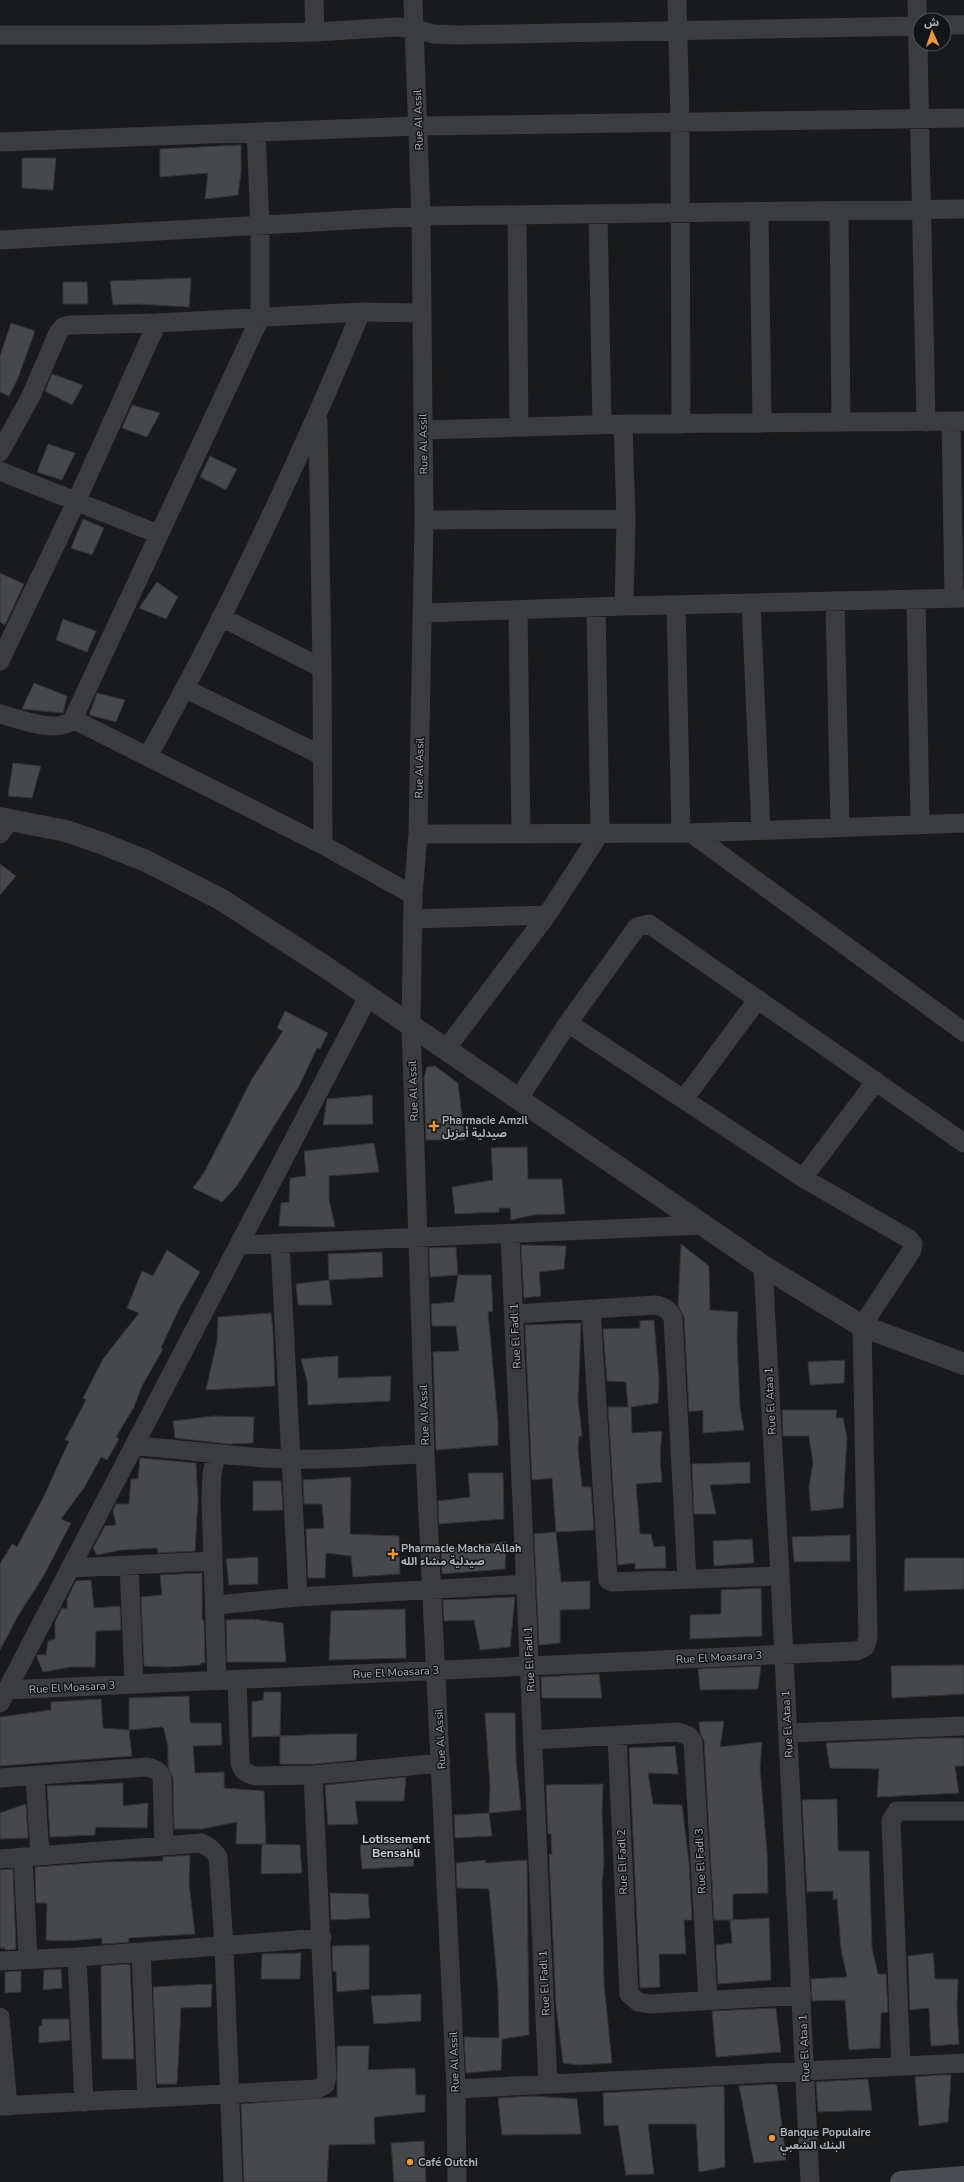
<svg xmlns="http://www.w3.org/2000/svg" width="964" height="2182" font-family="'Nunito Sans','Noto Sans Arabic',sans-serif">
<rect width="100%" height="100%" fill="#191a1b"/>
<!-- building -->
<path fill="#46484b" stroke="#333437" d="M 241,145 L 241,172 L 238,195 L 205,199 L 208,173 L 160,177 L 160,149 Z
M 22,158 L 56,158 L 53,190 L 22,188 Z
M 191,278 L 189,307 L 137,304 L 113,305 L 110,281 Z
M 63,282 L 87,282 L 88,304 L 63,304 Z
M 11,323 L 35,331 L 18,378 L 9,396 L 0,392 L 0,356 Z
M 52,374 L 83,385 L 72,405 L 45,391 Z
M 132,405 L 160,413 L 147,437 L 122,428 Z
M 48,444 L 75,453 L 62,480 L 37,472 Z
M 210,456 L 237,469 L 226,490 L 200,477 Z
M 83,519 L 104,528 L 92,555 L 71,548 Z
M 0,573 L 24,584 L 5,625 L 0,622 Z
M 157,582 L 178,597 L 166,619 L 139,608 Z
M 63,619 L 96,631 L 87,652 L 56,640 Z
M 34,683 L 67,696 L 63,713 L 22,709 Z
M 97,693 L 125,700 L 116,722 L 89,715 Z
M 13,763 L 41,766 L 32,798 L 8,796 Z
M 0,864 L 16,876 L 0,895 Z
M 285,1011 L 328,1033 L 320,1049 L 317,1048 L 299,1086 L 237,1186 L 222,1202 L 193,1188 L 205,1171 L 252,1079 L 283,1031 L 277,1028 Z
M 435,1066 L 458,1083 L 465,1140 L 426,1140 L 424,1077 L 427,1067 Z
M 372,1095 L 373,1124 L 323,1125 L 327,1099 Z
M 374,1143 L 379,1172 L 329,1176 L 329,1199 L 335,1227 L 279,1226 L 281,1203 L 289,1202 L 290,1178 L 306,1176 L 304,1151 Z
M 527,1147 L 528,1179 L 562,1179 L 565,1214 L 533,1215 L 511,1220 L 510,1208 L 499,1208 L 499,1212 L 455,1214 L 452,1187 L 493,1180 L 491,1148 Z
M 681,1244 L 709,1266 L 710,1310 L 738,1312 L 737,1339 L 740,1408 L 744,1430 L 703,1433 L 703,1410 L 689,1412 L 684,1317 L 678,1306 Z
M 521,1245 L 566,1246 L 564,1269 L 539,1272 L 541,1296 L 524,1298 Z
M 456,1247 L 458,1275 L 430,1277 L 429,1248 Z
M 167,1250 L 200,1272 L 178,1311 L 161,1348 L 163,1349 L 142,1386 L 134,1407 L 116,1437 L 119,1439 L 107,1460 L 101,1457 L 84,1488 L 61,1519 L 71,1523 L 43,1577 L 19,1614 L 0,1650 L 0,1564 L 12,1544 L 17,1547 L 44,1496 L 69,1441 L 65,1440 L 86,1400 L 83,1398 L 103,1359 L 139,1313 L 127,1308 L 142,1271 L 153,1276 Z
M 382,1252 L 383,1277 L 329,1280 L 328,1254 Z
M 458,1275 L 491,1275 L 493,1311 L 488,1312 L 498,1423 L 498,1445 L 436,1450 L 433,1352 L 459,1351 L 456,1326 L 432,1326 L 431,1304 L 454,1302 Z
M 329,1280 L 332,1305 L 298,1305 L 296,1284 Z
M 271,1313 L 273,1332 L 275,1386 L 206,1390 L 217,1341 L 218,1317 Z
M 654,1320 L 659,1381 L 658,1403 L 631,1407 L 632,1433 L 662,1431 L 660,1459 L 662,1482 L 636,1484 L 640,1534 L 651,1534 L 654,1547 L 665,1546 L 666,1568 L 635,1569 L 635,1563 L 618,1565 L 608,1407 L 628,1407 L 626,1382 L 607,1381 L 603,1329 L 640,1328 L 640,1321 Z
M 581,1323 L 578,1400 L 582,1436 L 579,1436 L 578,1449 L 582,1487 L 591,1487 L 594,1530 L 556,1532 L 552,1478 L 532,1480 L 525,1325 Z
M 338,1356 L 338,1378 L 391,1376 L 390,1401 L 308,1405 L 307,1381 L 301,1359 Z
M 845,1360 L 844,1383 L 810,1385 L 808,1362 Z
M 782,1410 L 837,1410 L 836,1418 L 843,1418 L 847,1437 L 843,1508 L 811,1511 L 809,1487 L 813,1463 L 809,1436 L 783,1436 Z
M 214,1416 L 254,1417 L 253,1443 L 228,1444 L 175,1438 L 173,1421 Z
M 140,1458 L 196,1463 L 198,1501 L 195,1551 L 158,1553 L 157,1548 L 121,1550 L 97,1555 L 93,1548 L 105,1526 L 116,1525 L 113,1510 L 116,1504 L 129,1504 L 131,1479 L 138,1479 Z
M 750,1462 L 750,1483 L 710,1485 L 716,1514 L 694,1514 L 692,1464 Z
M 468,1473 L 503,1473 L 504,1519 L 439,1524 L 438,1501 L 470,1497 Z
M 351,1477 L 350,1534 L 399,1536 L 400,1574 L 353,1577 L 351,1556 L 326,1553 L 325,1578 L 308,1578 L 306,1529 L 324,1528 L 322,1504 L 304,1504 L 303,1480 Z
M 253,1481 L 281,1481 L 283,1510 L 253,1511 Z
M 556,1532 L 561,1582 L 590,1581 L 590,1609 L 560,1610 L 560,1643 L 539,1645 L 534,1534 Z
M 850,1535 L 850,1561 L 794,1562 L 792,1537 Z
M 752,1539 L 754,1563 L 714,1566 L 713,1541 Z
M 506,1542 L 505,1569 L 442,1574 L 441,1549 Z
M 258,1557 L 258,1584 L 229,1585 L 226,1559 Z
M 905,1558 L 964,1558 L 964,1589 L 904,1591 Z
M 202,1573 L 202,1620 L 204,1620 L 205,1663 L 201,1663 L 200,1665 L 168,1667 L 144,1666 L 141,1597 L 162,1595 L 160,1575 Z
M 91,1580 L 94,1608 L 120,1606 L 121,1630 L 96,1631 L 95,1667 L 71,1667 L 43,1672 L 37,1657 L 37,1655 L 46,1655 L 48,1641 L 55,1639 L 55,1622 L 62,1608 L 67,1609 L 67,1599 L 76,1581 Z
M 761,1588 L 762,1636 L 690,1639 L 690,1615 L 721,1614 L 721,1590 Z
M 515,1597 L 510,1647 L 480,1650 L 474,1620 L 444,1621 L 443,1600 Z
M 405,1609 L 406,1658 L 329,1660 L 331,1611 Z
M 252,1619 L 283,1623 L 286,1662 L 227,1662 L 226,1620 Z
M 964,1665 L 964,1694 L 892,1698 L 891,1666 Z
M 761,1666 L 758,1689 L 700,1690 L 698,1669 Z
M 599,1674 L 602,1698 L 542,1698 L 541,1677 Z
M 264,1692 L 281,1692 L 280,1736 L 252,1737 L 252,1702 L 263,1700 Z
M 189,1696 L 190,1723 L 221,1723 L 222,1745 L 193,1746 L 195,1773 L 224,1772 L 224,1788 L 264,1791 L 266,1844 L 236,1844 L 237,1822 L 202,1829 L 174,1829 L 173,1778 L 168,1767 L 168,1747 L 164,1729 L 162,1727 L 129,1730 L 129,1698 Z
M 101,1699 L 103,1728 L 129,1730 L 132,1756 L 0,1766 L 0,1717 L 51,1710 L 51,1702 Z
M 485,1713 L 515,1713 L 516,1759 L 521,1810 L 489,1813 L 490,1786 Z
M 724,1721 L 720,1747 L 762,1742 L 760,1768 L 767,1851 L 768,1893 L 733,1894 L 733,1920 L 714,1920 L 704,1741 L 700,1732 L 699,1722 Z
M 330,1734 L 357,1734 L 356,1760 L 315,1764 L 280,1764 L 280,1736 Z
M 935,1738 L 964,1738 L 964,1766 L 955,1766 L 959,1793 L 877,1797 L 879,1769 L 830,1768 L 826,1743 Z
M 675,1746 L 678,1774 L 648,1773 L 653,1804 L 682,1805 L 689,1863 L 692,1920 L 684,1920 L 686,1954 L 659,1954 L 660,1987 L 640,1988 L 629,1748 Z
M 406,1777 L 404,1801 L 355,1801 L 358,1824 L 328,1825 L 325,1785 Z
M 123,1783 L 123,1806 L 148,1803 L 147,1828 L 96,1827 L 95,1835 L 50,1837 L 47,1786 Z
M 603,1784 L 602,1809 L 604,1863 L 602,1883 L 604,1983 L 612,2063 L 579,2065 L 563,2063 L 556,2006 L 549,1854 L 552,1854 L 551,1834 L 548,1834 L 546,1785 Z
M 837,1799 L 838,1851 L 869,1851 L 872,1949 L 878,1974 L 886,1974 L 888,2012 L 881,2013 L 880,2048 L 849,2050 L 845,2000 L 812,2001 L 811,1979 L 847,1977 L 841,1949 L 837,1899 L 833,1900 L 833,1891 L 807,1892 L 802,1800 Z
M 26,1804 L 28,1838 L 0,1839 L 0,1813 Z
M 489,1813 L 492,1836 L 455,1838 L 454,1815 Z
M 412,1841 L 414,1866 L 362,1869 L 360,1845 Z
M 262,1844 L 300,1845 L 302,1873 L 261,1874 Z
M 190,1855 L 189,1885 L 195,1934 L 128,1938 L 129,1942 L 105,1944 L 102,1944 L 102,1938 L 67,1941 L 46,1940 L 47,1903 L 36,1903 L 35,1867 L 104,1862 L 163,1861 L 163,1857 Z
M 486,1860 L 485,1863 L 527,1860 L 529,2035 L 502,2039 L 501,2070 L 466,2073 L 464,2037 L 499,2038 L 498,1990 L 489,1889 L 457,1888 L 456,1863 Z
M 13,1869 L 16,1949 L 5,1950 L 5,1948 L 0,1948 L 0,1870 Z
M 330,1893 L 368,1894 L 370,1918 L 331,1920 Z
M 769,1918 L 771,1980 L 718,1984 L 716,1945 L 732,1943 L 730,1920 Z
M 369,1945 L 369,1989 L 337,1992 L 336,1971 L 333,1972 L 332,1946 Z
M 301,1953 L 300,1979 L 261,1979 L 262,1954 Z
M 933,1953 L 935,1979 L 958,1979 L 957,2006 L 959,2044 L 931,2046 L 929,2008 L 910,2010 L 908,1956 Z
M 130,1964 L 134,2059 L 102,2059 L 101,1966 Z
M 61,1969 L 62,1988 L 43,1990 L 44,1970 Z
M 21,1971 L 21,1992 L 5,1993 L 5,1972 Z
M 212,1984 L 211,2007 L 181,2008 L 177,2084 L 157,2084 L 153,1987 Z
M 421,1994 L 421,2021 L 374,2024 L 371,1996 Z
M 776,2008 L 781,2052 L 716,2057 L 712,2011 Z
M 42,2019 L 69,2019 L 70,2040 L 39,2043 L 39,2026 L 42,2026 Z
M 337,2046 L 369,2046 L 368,2070 L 415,2068 L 416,2095 L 425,2095 L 425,2112 L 374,2117 L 375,2144 L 329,2145 L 327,2182 L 244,2182 L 241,2104 L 337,2097 Z
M 941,2075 L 951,2075 L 948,2122 L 919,2126 L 915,2077 Z
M 868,2079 L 872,2110 L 818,2112 L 816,2082 Z
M 774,2084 L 777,2085 L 786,2160 L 754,2163 L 739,2086 Z
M 724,2086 L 725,2167 L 699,2172 L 696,2124 L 648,2124 L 654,2174 L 626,2175 L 618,2125 L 604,2126 L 603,2093 Z
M 533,2096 L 577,2099 L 581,2134 L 502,2135 L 498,2098 Z
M 424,2141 L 426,2182 L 394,2182 L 391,2143 Z"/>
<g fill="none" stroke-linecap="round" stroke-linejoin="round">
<!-- minor -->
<path stroke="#3b3c40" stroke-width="19" d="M 314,0 L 315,32
M 413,0 L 421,216 L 424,520 L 418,834 L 413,895 L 411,1026 L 425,1454 L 456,2089 L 457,2182
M 677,0 L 680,121 L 681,424
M 917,0 L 926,422
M 944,25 L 964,25
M 0,35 L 153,35 L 315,32 L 397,27 L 414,29 L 434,34 L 456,35 L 920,26
M 0,142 L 418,126 L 964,118
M 839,211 L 841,422
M 759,212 L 762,423
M 598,214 L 602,425
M 517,215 L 519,427
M 0,240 L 421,216 L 964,209
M 318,420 L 322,668 L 323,845
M 951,421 L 954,598
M 623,424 L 626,519 L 624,606
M 424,430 L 623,424 L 964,421
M 0,452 L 31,396 L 58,333 L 63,327 L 69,325 L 157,323 L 361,312 L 421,313
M 0,471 L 158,534
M 424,520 L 626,519
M 916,599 L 920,824
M 835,601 L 840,827
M 751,603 L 761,830
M 676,605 L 681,833
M 518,610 L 521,834
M 423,613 L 624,606 L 964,598
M 221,617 L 322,668
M 0,661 L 76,502 L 157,323
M 186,689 L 321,755
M 0,714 C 19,719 59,735 73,719 L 260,318 L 260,225 L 256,132
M 73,719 L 323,845 L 413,895
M 148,756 C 228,613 298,463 361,312
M 691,833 L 964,1032
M 0,834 L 9,821
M 418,834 L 691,833 L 964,823
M 413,919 L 547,915
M 446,1049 L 547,915 L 600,833 L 596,607
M 519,1098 L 568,1023 L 637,927 L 649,924 L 964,1143
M 684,1099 L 758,999
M 803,1178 L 876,1081
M 510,1235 L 548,2084
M 280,1244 L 298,1597
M 240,1245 L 702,1225
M 763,1266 L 780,1576 L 810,2182
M 591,1309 L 608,1580 L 612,1582 L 780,1576
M 514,1314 L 656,1305 C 665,1307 669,1310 673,1318 L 687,1579
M 135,1446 C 186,1449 237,1458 289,1459 C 334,1461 380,1455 425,1454
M 216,1455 L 212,1474 L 211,1500 L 217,1681
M 129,1565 L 134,1684
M 70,1568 L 212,1561
M 216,1605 L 298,1597 L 526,1584
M 237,1680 L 240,1763 C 243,1772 246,1773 255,1776 L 313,1775 L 441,1763
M 7,1690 L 857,1651 L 865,1647 L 868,1638 L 862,1326 L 912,1250 L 913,1244 L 909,1239 L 803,1178 L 568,1023
M 0,1703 L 368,997
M 788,1733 L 964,1726
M 617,1737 L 629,1994 L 638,2002 L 650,2004 L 802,1995
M 533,1740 L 678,1732 L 689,1736 L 693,1742 L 708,1999
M 35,1776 L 40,1856
M 0,1778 L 147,1767 C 155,1769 159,1770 162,1778 L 164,1846
M 23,1857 L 28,1959
M 0,1859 L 201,1843 C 209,1846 213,1850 218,1857 L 224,1946 L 233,2182
M 141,1952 L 147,2099
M 77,1957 L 84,2102
M 0,1961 L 77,1957 L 322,1938
M 0,2017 L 8,2106
M 901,2066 L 891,1821 L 897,1811 L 964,1811
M 456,2089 L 964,2063
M 0,2106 L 317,2089 L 325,2085 L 327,2077 L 313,1775"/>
<!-- tertiary -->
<path stroke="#3b3c40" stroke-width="22" d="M 0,818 L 66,831 L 101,843 L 146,861 L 222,900 L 324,966 L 763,1266 L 862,1326 L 964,1364"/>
<!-- secondary -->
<path stroke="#494c50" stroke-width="22" d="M 901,2182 L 964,2177"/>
</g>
<!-- markers -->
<g fill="#e89745" stroke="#141516" stroke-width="1.5">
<path d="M432 1120h4v4h4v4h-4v4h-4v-4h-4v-4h4z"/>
<path d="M391 1548h4v4h4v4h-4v4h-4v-4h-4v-4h4z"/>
<circle cx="772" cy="2138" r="4"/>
<circle cx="410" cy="2162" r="4"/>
</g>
<g text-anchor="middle" stroke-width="3" stroke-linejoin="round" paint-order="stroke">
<!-- street labels -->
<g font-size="11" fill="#adb3ba" stroke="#141516">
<text transform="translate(418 120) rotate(-92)" y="4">Rue Al Assil</text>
<text transform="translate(423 444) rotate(-91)" y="4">Rue Al Assil</text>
<text transform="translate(419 768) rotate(-89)" y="4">Rue Al Assil</text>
<text transform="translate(413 1091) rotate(-92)" y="4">Rue Al Assil</text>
<text transform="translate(515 1336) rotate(-93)" y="4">Rue El Fadl 1</text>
<text transform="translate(770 1401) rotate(-93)" y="4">Rue El Ataa 1</text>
<text transform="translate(424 1415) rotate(-92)" y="4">Rue Al Assil</text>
<text transform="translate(719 1657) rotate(-3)" y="4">Rue El Moasara 3</text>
<text transform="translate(529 1659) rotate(-93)" y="4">Rue El Fadl 1</text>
<text transform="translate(396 1672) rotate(-3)" y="4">Rue El Moasara 3</text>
<text transform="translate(72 1687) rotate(-3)" y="4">Rue El Moasara 3</text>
<text transform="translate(787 1724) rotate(-93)" y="4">Rue El Ataa 1</text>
<text transform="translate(440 1739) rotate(-93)" y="4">Rue Al Assil</text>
<text transform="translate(700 1861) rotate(-93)" y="4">Rue El Fadl 3</text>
<text transform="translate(622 1862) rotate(-92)" y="4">Rue El Fadl 2</text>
<text transform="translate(544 1983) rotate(-93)" y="4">Rue El Fadl 1</text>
<text transform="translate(804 2048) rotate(-93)" y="4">Rue El Ataa 1</text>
<text transform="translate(454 2062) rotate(-92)" y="4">Rue Al Assil</text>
</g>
<!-- poi labels -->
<g font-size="11" font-weight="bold" fill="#adb3ba" stroke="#141516" text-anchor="start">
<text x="442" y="1124">Pharmacie Amzil<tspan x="442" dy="13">صيدلية أمزيل</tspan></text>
<text x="401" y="1552">Pharmacie Macha Allah<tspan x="401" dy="13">صيدلية مشاء الله</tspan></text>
<text x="780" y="2136">Banque Populaire<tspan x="780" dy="13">البنك الشعبي</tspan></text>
<text x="418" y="2166">Café Outchi</text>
</g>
<!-- neighbourhood labels -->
<g font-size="12" font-weight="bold" fill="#cdd1d6" stroke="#141516">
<text x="396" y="1843">Lotissement<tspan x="396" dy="14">Bensahli</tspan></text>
</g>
</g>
<!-- north arrow -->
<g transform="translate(932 32) rotate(357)"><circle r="19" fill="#141516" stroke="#515458"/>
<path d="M0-3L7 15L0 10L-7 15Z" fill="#e89745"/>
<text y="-6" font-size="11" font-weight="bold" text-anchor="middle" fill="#adb3ba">ش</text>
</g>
</svg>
